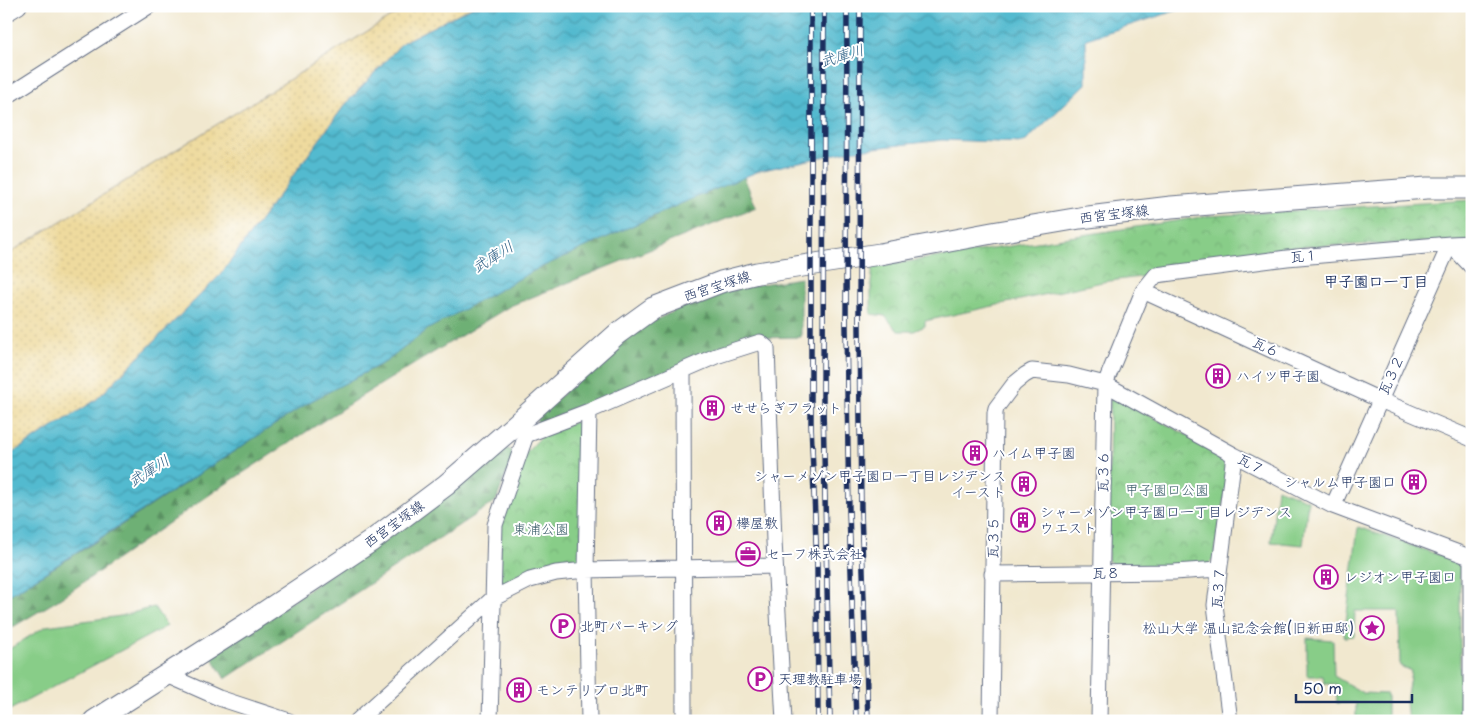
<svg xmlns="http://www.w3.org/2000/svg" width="1478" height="727" font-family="'Playpen Sans','Klee One',sans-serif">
<defs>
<pattern id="forest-firs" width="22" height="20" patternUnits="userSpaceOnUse" patternTransform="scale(1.25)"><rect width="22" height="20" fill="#6eb074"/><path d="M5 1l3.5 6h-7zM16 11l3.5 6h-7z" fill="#5a9062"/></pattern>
<pattern id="sand-dots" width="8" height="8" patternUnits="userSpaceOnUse" patternTransform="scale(1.25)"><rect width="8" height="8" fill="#eeda9e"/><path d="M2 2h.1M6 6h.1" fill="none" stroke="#ccbb8a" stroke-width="1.8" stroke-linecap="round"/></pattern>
<pattern id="park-crowns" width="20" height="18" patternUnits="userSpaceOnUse" patternTransform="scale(1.25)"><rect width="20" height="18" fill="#88cd88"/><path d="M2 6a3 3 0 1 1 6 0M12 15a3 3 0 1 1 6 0" fill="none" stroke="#75b078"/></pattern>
<pattern id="water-waves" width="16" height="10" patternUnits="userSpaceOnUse" patternTransform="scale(1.25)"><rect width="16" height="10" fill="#52bacf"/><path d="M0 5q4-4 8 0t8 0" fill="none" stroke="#4398ab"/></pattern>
</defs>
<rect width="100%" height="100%" fill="#fff"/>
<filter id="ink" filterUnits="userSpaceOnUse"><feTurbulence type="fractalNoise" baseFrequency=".02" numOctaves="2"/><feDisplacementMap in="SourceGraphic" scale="10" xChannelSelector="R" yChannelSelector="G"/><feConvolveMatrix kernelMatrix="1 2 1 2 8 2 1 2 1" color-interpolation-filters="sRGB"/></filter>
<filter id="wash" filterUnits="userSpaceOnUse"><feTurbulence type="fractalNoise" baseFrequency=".0096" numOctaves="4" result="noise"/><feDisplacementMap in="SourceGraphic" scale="20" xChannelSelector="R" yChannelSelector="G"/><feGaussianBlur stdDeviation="1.12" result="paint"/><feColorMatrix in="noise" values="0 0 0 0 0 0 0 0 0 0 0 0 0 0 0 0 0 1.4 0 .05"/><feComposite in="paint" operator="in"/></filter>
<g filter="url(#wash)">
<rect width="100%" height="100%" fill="#f1e8cf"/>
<!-- green -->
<path fill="#88cd88" stroke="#527e73" d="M 1277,488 L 1308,500 L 1303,545 L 1271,542 Z
M 1358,527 L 1460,562 L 1460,721 L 1408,721 L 1406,702 L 1411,671 L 1400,666 L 1399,611 L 1355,611 L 1354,636 L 1344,637 Z
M 154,607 L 167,626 L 6,712 L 6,651 L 46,626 L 121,616 Z
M 1307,638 L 1333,640 L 1334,676 L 1363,693 L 1387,694 L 1387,721 L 1356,721 L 1356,703 L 1337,703 L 1336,684 L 1324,684 L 1323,676 L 1307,676 Z"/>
<!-- forest -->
<path fill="url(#forest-firs)" stroke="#447069" d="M 744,177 L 756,207 L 510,306 L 360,397 L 215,491 L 58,600 L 6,631 L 6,597 L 97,541 L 311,401 L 387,361 L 428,329 L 535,270 L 680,204 Z
M 801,278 L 801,337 L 756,338 L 538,424 L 536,417 L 637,329 L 699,299 L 749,286 Z
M 507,448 L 514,453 L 496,501 L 225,679 L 211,656 L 459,487 Z"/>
<!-- sand -->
<path fill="url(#sand-dots)" stroke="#84847e" d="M 417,6 L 474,6 L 403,42 L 344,106 L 221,274 L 96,400 L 6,457 L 6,255 L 392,16 Z"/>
<!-- park -->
<path fill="url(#park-crowns)" stroke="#527e73" d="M 1472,200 L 1472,241 L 1285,247 L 1140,277 L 1102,282 L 925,321 L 925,326 L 914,331 L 898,331 L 885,316 L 871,314 L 871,283 L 873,267 L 1208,216 Z
M 1114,397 L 1231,458 L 1214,558 L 1208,565 L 1115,567 L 1108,560 L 1110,400 Z
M 575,422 L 582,425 L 581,561 L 577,566 L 505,585 L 500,579 L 500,527 L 525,454 L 543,435 Z"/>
<!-- water -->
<path fill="url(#water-waves)" stroke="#367496" d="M 474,6 L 1191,6 L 1086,39 L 1086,84 L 1024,143 L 942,140 L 849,151 L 759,171 L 680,204 L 535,270 L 428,329 L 387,361 L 311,401 L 97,540 L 6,597 L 6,457 L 96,400 L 221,274 L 344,106 L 403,42 Z"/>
</g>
<g filter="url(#ink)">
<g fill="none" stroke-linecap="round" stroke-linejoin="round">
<!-- minor casing -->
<g stroke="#667086" stroke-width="17">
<path id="minor" d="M 6,14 L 19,6
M 6,97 L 149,6
M 1143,291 L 1380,400 L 1472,439
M 683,370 L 684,721
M 526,435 L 589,411 L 716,356 L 760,342 L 767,348 L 774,541 L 784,721
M 1333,506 L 1450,244 L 1472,267
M 992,574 L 1174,572 L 1219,569
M 167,675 L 219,698 L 289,721
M 357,721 L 492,599 L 530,580 L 556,573 L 586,570 L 775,566
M 490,721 L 495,525 L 526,435
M 589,721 L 586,570 L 589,411
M 991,721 L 995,413 L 996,408 L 1014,384 L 1025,375 L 1032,371 L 1069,375 L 1105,384 L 1234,455 L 1333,506 L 1472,558
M 1099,721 L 1105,384 L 1143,291 L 1156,275 L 1287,258 L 1450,244 L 1472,243
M 1230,721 L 1215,605 L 1234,455
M 1471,721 L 1471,558"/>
</g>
<!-- secondary casing -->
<g stroke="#667086" stroke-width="23">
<path id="secondary" d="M 94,721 L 245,625 L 370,542 L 446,485 L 513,427 L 617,334 L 653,308 L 721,282 L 757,273 L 880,254 L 992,233 L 1080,218 L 1171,207 L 1427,188 L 1472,188"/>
</g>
<!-- minor -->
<use href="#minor" stroke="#fff" stroke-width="15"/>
<!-- secondary -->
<use href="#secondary" stroke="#fff" stroke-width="21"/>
<!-- rail casing -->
<g stroke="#1b2f5e" stroke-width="5.5">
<path id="rail" d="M 811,6 L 811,423 L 817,564 L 818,721
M 824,6 L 823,407 L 830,721
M 847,6 L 846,327 L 849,511 L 856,721
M 860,6 L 859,327 L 861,510 L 868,721"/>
</g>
<!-- rail -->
<use href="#rail" stroke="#fff" stroke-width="4" stroke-dasharray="11" stroke-linecap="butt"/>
</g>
</g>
<!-- icons -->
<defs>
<g id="building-ring" transform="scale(1.25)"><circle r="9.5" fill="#fff" stroke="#b5179e" stroke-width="1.5"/><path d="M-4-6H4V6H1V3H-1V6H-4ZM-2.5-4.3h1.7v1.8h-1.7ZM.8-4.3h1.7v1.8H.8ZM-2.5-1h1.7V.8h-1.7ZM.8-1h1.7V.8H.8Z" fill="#b5179e"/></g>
<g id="office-ring" transform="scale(1.25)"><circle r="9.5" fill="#fff" stroke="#b5179e" stroke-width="1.5"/><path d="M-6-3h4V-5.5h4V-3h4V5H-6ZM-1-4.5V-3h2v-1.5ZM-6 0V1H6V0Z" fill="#b5179e"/></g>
<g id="parking-ring" transform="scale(1.25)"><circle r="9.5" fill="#fff" stroke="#b5179e" stroke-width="1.5"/><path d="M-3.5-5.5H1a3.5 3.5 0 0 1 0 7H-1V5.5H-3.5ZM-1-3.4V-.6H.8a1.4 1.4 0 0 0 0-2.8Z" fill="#b5179e"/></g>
<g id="sight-ring" transform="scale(1.25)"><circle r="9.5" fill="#fff" stroke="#b5179e" stroke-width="1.5"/><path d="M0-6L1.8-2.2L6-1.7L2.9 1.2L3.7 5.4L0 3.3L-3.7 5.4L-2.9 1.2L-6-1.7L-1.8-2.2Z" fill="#b5179e"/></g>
</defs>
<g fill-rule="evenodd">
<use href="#building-ring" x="1218" y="376"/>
<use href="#building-ring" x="712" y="408"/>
<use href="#building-ring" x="975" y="453"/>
<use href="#building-ring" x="1414" y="482"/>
<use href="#building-ring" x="1024" y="484"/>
<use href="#building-ring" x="1023" y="520"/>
<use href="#building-ring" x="719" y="523"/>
<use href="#office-ring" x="748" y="554"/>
<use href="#building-ring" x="1326" y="577"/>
<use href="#parking-ring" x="563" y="626"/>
<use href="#sight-ring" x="1372" y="628"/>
<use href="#parking-ring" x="760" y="679"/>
<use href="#building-ring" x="519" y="690"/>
</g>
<g text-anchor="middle" stroke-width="4" stroke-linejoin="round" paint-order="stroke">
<!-- street labels -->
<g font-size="14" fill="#1b2f5e" stroke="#fff">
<text transform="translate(1114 214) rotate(-7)" y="5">西宮宝塚線</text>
<text transform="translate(1304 256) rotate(-5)" y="5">瓦１</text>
<text transform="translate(717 286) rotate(-18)" y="5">西宮宝塚線</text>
<text transform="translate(1266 347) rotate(25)" y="5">瓦６</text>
<text transform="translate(1391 375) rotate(-66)" y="5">瓦３２</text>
<text transform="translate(1251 464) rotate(27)" y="5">瓦７</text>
<text transform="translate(1103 472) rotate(-89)" y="5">瓦３６</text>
<text transform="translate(394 524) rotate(-36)" y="5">西宮宝塚線</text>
<text transform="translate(993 538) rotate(-89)" y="5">瓦３５</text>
<text transform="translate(1106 573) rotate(-1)" y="5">瓦８</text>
<text transform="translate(1218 588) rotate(-86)" y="5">瓦３７</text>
</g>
<!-- poi labels -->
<g font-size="14" fill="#1b2f5e" stroke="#fff" text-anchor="start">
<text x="1236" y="381">ハイツ甲子園</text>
<text x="730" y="413">せせらぎフラット</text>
<text x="992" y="458">ハイム甲子園</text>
<text x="1006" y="481" text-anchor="end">シャーメゾン甲子園口一丁目レジデンス<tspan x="1006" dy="16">イースト</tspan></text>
<text x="1396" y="487" text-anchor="end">シャルム甲子園口</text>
<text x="1040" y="517">シャーメゾン甲子園口一丁目レジデンス<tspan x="1040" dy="16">ウエスト</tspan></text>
<text x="736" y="528">欅屋敷</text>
<text x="766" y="559">セーフ株式会社</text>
<text x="1344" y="582">レジオン甲子園口</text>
<text x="580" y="631">北町パーキング</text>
<text x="1354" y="633" text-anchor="end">松山大学 温山記念会館(旧新田邸)</text>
<text x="778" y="684">天理教駐車場</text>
<text x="536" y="695">モンテリブロ北町</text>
</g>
<!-- park labels -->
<g font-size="14" fill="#3c5e6b" stroke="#fff">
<text x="1167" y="495">甲子園口公園</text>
<text x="541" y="534">東浦公園</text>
</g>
<!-- water labels -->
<g font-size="15" font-style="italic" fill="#2e6086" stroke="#fff">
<text transform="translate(842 56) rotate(-17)" y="5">武庫川</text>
<text transform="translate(493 257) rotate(-32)" y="5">武庫川</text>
<text transform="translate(149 471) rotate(-32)" y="5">武庫川</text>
</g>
<!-- neighbourhood labels -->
<g font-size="15" font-weight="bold" fill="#1b2f5e" stroke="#fff">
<text x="1376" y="287">甲子園口一丁目</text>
</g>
</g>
<!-- margin -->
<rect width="1478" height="727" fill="none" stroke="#fff" stroke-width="25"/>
<!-- scale -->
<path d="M1296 694v8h116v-8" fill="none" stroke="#1b2f5e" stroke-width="2.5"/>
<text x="1303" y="694" font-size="15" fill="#1b2f5e" stroke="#ffffff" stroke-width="4" paint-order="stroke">50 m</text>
</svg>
